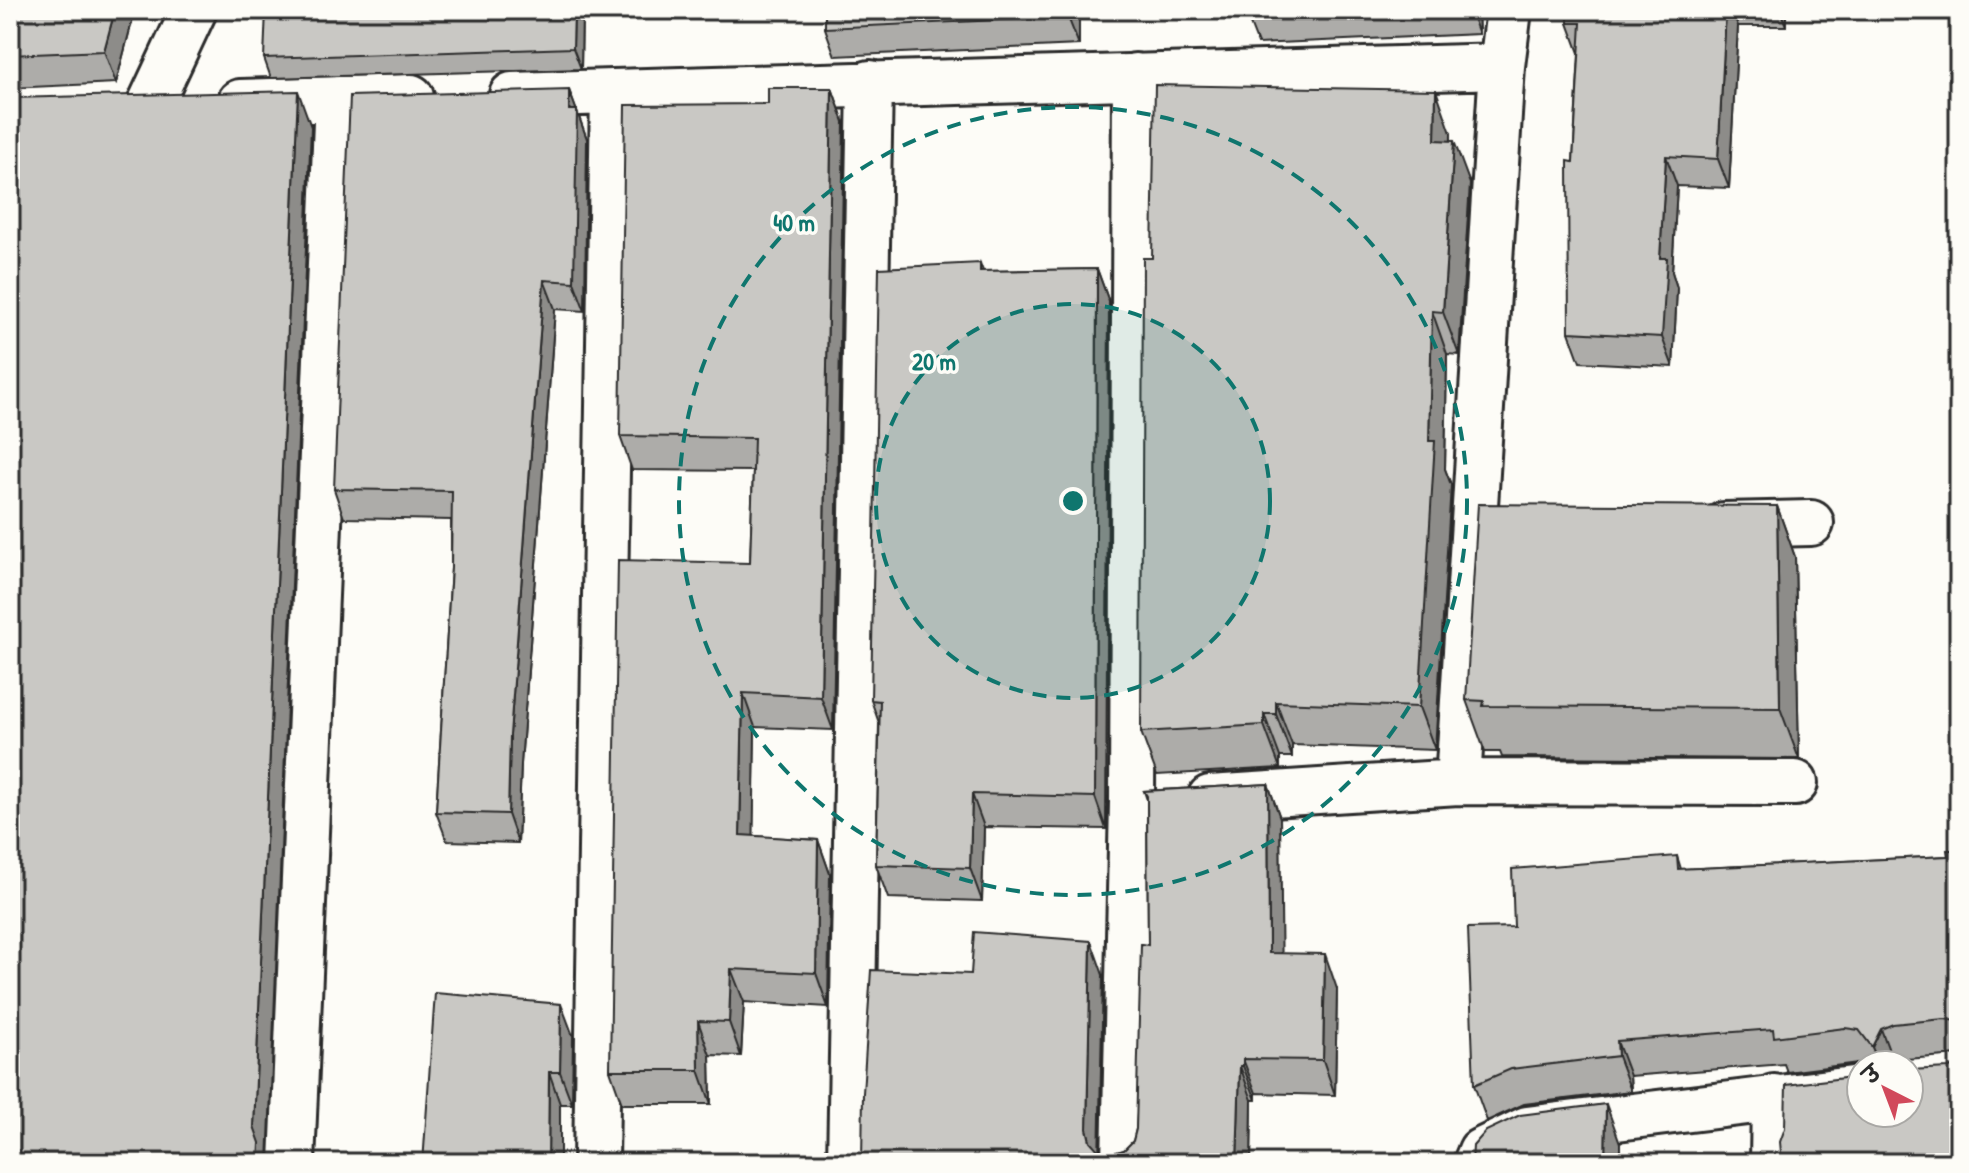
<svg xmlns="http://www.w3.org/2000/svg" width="1969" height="1173" font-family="'Patrick Hand','Playpen Sans Deva',sans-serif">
<rect width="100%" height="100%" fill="#fdfcf7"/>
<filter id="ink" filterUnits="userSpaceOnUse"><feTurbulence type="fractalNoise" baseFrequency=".0125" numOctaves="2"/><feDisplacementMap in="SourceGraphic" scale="16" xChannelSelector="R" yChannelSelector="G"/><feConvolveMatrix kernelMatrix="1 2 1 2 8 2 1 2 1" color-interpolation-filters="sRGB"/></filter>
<g filter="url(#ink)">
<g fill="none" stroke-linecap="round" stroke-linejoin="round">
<!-- street casing -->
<g stroke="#2b2b2b" stroke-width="50">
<path id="street" d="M 512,95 L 1502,66
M 240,102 L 411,97
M 150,104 L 194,10
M 1724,525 L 1811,523
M 1458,782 L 1502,66 L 1509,10
M 1210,798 L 1458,782 L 1795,783
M 292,1163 L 337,99
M 596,1163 L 613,92
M 850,1163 L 870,83
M 1124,1163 L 1132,802 L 1135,76
M 1476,1163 L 1481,1151 L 1527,1129 L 1861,1088
M 1773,1163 L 1774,1097"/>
</g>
<!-- street -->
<use href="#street" stroke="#fdfcf7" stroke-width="44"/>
</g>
<!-- wall -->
<path fill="#adaca9" stroke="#2b2b2b" stroke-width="2" d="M 10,10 L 135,10 L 116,83 L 10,88 Z
M 582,10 L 581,69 L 271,78 L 264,58 Z
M 825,10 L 1079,10 L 1079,45 L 835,56 L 825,28 Z
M 1247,10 L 1478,10 L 1479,34 L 1258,44 L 1247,16 Z
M 1568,10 L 1786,10 L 1786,26 L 1738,26 L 1729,188 L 1677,186 L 1672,272 L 1677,288 L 1673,367 L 1580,362 L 1569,332 L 1573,162 L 1579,53 L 1568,23 Z
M 832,88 L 844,122 L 833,730 L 755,727 L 753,836 L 818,840 L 830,874 L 828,1007 L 744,1002 L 741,1056 L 710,1055 L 711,1104 L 622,1104 L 610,1070 L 750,563 L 753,471 L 632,470 L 620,436 L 768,104 Z
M 569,90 L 587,139 L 585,311 L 555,309 L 521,764 L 518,843 L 447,841 L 436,812 L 451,568 L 451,520 L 344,518 L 334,489 Z
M 1451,133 L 1451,141 L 1470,184 L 1459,355 L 1447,354 L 1445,469 L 1451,485 L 1435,750 L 1292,745 L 1292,757 L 1280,757 L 1280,768 L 1157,775 L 1141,732 Z
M 980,263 L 983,271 L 1097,269 L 1109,302 L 1106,829 L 984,827 L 982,901 L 888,898 L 876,865 L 879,723 L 871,700 Z
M 1777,506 L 1795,557 L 1799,759 L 1502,757 L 1500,752 L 1485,752 L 1466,700 Z
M 1268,784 L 1280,818 L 1281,953 L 1337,989 L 1335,1095 L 1256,1093 L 1256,1100 L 1252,1100 L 1251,1163 L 862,1163 L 971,974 L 1103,975 L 1099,1150 L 1110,1154 L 1124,1150 L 1133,1141 L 1136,1129 L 1148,945 L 1147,800 L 1144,791 Z
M 1959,850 L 1959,1055 L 1906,1059 L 1893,1065 L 1867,1065 L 1858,1063 L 1787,1072 L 1784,1064 L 1630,1076 L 1631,1091 L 1524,1104 L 1487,1121 L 1474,1085 L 1514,927 L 1677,856 L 1681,869 L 1948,856 Z
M 573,1036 L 572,1104 L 560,1104 L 560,1163 L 423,1163 Z"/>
<!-- shaded-wall -->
<path fill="#8d8c89" stroke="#2b2b2b" stroke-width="2" d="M 115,10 L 135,10 L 116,83 L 104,51 Z
M 574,10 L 582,10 L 581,69 L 573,48 Z
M 1068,10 L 1079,10 L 1079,45 L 1068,17 Z
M 1470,10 L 1478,10 L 1479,34 Z
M 1726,10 L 1732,10 L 1738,26 L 1729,188 L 1718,159 Z
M 1780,10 L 1786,10 L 1786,26 Z
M 832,88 L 844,122 L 833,730 L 821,697 Z
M 569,90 L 587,139 L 585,311 L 574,282 Z
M 1436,90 L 1451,133 L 1450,183 L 1435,140 Z
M 298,91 L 311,127 L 268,1163 L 259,1163 L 254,1126 Z
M 1454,141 L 1470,184 L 1459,355 L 1443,312 Z
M 1666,156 L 1677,186 L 1672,272 L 1677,288 L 1673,367 L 1662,337 L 1660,258 Z
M 1097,269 L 1109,302 L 1106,829 L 1095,797 Z
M 544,280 L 555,309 L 521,764 L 518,843 L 508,814 L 510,735 Z
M 1432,311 L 1447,354 L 1445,469 L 1451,485 L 1435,750 L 1419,707 L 1429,441 Z
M 1777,506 L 1795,557 L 1799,759 L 1780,708 Z
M 743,693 L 755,727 L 753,869 L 740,835 Z
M 1276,702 L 1292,745 L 1292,757 L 1276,714 Z
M 1264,714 L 1280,757 L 1280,768 L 1264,725 Z
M 1268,784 L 1280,818 L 1282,988 L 1269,953 Z
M 972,794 L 984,827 L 982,901 L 970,868 Z
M 818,840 L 830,874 L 828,1007 L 816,973 Z
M 1091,941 L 1103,975 L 1099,1163 L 1090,1141 L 1087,1129 Z
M 1325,954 L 1337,989 L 1335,1095 L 1323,1060 Z
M 731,969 L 744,1002 L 741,1056 L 729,1022 Z
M 561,1004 L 573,1036 L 572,1104 L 560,1072 Z
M 698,1021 L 710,1055 L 711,1104 L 699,1070 Z
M 1881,1029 L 1894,1064 L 1893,1065 L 1879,1065 L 1872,1047 Z
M 1617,1041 L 1630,1076 L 1631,1091 L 1618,1056 Z
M 1243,1059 L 1256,1093 L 1256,1100 L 1243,1066 Z
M 1240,1066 L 1252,1100 L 1251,1163 L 1237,1163 Z
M 549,1072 L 560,1104 L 560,1163 L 548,1163 Z
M 1606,1104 L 1620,1143 L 1620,1163 L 1605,1163 Z"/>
<!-- building -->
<path fill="#c9c8c4" stroke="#2b2b2b" stroke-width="2" d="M 10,10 L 115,10 L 104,51 L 10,55 Z
M 266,10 L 574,10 L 573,48 L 264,58 Z
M 825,10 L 1068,10 L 1068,17 L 825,28 Z
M 1247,10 L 1365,10 L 1247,16 Z
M 1568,10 L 1726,10 L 1718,159 L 1666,156 L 1660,258 L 1667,258 L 1662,337 L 1569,332 L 1568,161 L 1573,162 L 1581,23 L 1568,23 Z
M 1155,85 L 1436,90 L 1435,140 L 1454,141 L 1443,312 L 1432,311 L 1429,441 L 1435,441 L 1419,707 L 1276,702 L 1276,714 L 1264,714 L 1264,725 L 1141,732 L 1143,258 L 1152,258 Z
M 768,88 L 832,88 L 821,697 L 743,693 L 740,835 L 818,840 L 816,973 L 731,969 L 729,1022 L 698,1021 L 699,1070 L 610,1070 L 618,560 L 750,563 L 754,438 L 620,436 L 625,105 L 768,104 Z
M 569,90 L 569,110 L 577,110 L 574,282 L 544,280 L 510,735 L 508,814 L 436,812 L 451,568 L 452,491 L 334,489 L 350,96 Z
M 298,91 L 254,1126 L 260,1143 L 259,1163 L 10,1163 L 10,98 Z
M 980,263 L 980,271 L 1097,269 L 1095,797 L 972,794 L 970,868 L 876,865 L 880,701 L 871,700 L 879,268 Z
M 1478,504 L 1777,506 L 1780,708 L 1483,706 L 1484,701 L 1466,700 Z
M 1268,784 L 1269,953 L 1325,954 L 1323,1060 L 1243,1059 L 1243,1066 L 1240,1066 L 1237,1163 L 862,1163 L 863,1093 L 871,970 L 971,974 L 974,932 L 1091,941 L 1087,1129 L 1090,1141 L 1098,1150 L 1110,1154 L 1124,1150 L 1133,1141 L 1136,1129 L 1141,944 L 1148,945 L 1147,796 L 1144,791 Z
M 1947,850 L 1959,850 L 1959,1023 L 1957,1021 L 1944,1019 L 1893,1024 L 1881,1029 L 1872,1047 L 1859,1030 L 1845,1028 L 1774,1037 L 1773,1029 L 1617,1041 L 1618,1056 L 1511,1069 L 1474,1085 L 1468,928 L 1514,927 L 1512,869 L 1677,856 L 1678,869 L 1948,856 Z
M 435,993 L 561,1004 L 560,1072 L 549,1072 L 548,1163 L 423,1163 Z
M 1872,1054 L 1876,1064 L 1878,1065 L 1867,1065 Z
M 1959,1064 L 1959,1163 L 1782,1163 L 1780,1142 L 1785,1128 L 1786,1085 L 1852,1077 L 1861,1073 L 1861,1113 L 1909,1113 L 1909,1070 L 1949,1068 Z
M 1606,1104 L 1605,1163 L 1472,1163 L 1473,1146 L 1486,1131 L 1520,1115 Z"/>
</g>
<!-- distance rings -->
<circle cx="1073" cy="501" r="197" fill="#0f766e" fill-opacity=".12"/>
<g fill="none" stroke="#0f766e" stroke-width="4" stroke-dasharray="14 10">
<circle cx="1073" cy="501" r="197"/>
<circle cx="1073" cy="501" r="394"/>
</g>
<circle cx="1073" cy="501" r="12" fill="#0f766e" stroke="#fdfcf7" stroke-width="4"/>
<g font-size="24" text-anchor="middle" font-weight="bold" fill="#0f766e" stroke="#fdfcf7" stroke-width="7" stroke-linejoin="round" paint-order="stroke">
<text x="794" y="231">40 m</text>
<text x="934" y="370">20 m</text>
</g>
<!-- margin -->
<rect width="1969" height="1173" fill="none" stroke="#fdfcf7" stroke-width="40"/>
<rect x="20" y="20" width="1929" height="1133" fill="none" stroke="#2b2b2b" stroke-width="3" filter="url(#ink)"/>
<!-- north arrow -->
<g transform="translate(1885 1089) rotate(318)"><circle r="38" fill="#fdfcf7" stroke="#a9a8a5" stroke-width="2"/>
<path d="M0-6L14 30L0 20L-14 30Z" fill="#d1495b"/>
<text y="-12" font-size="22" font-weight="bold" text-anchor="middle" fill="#2b2b2b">उ</text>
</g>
</svg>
